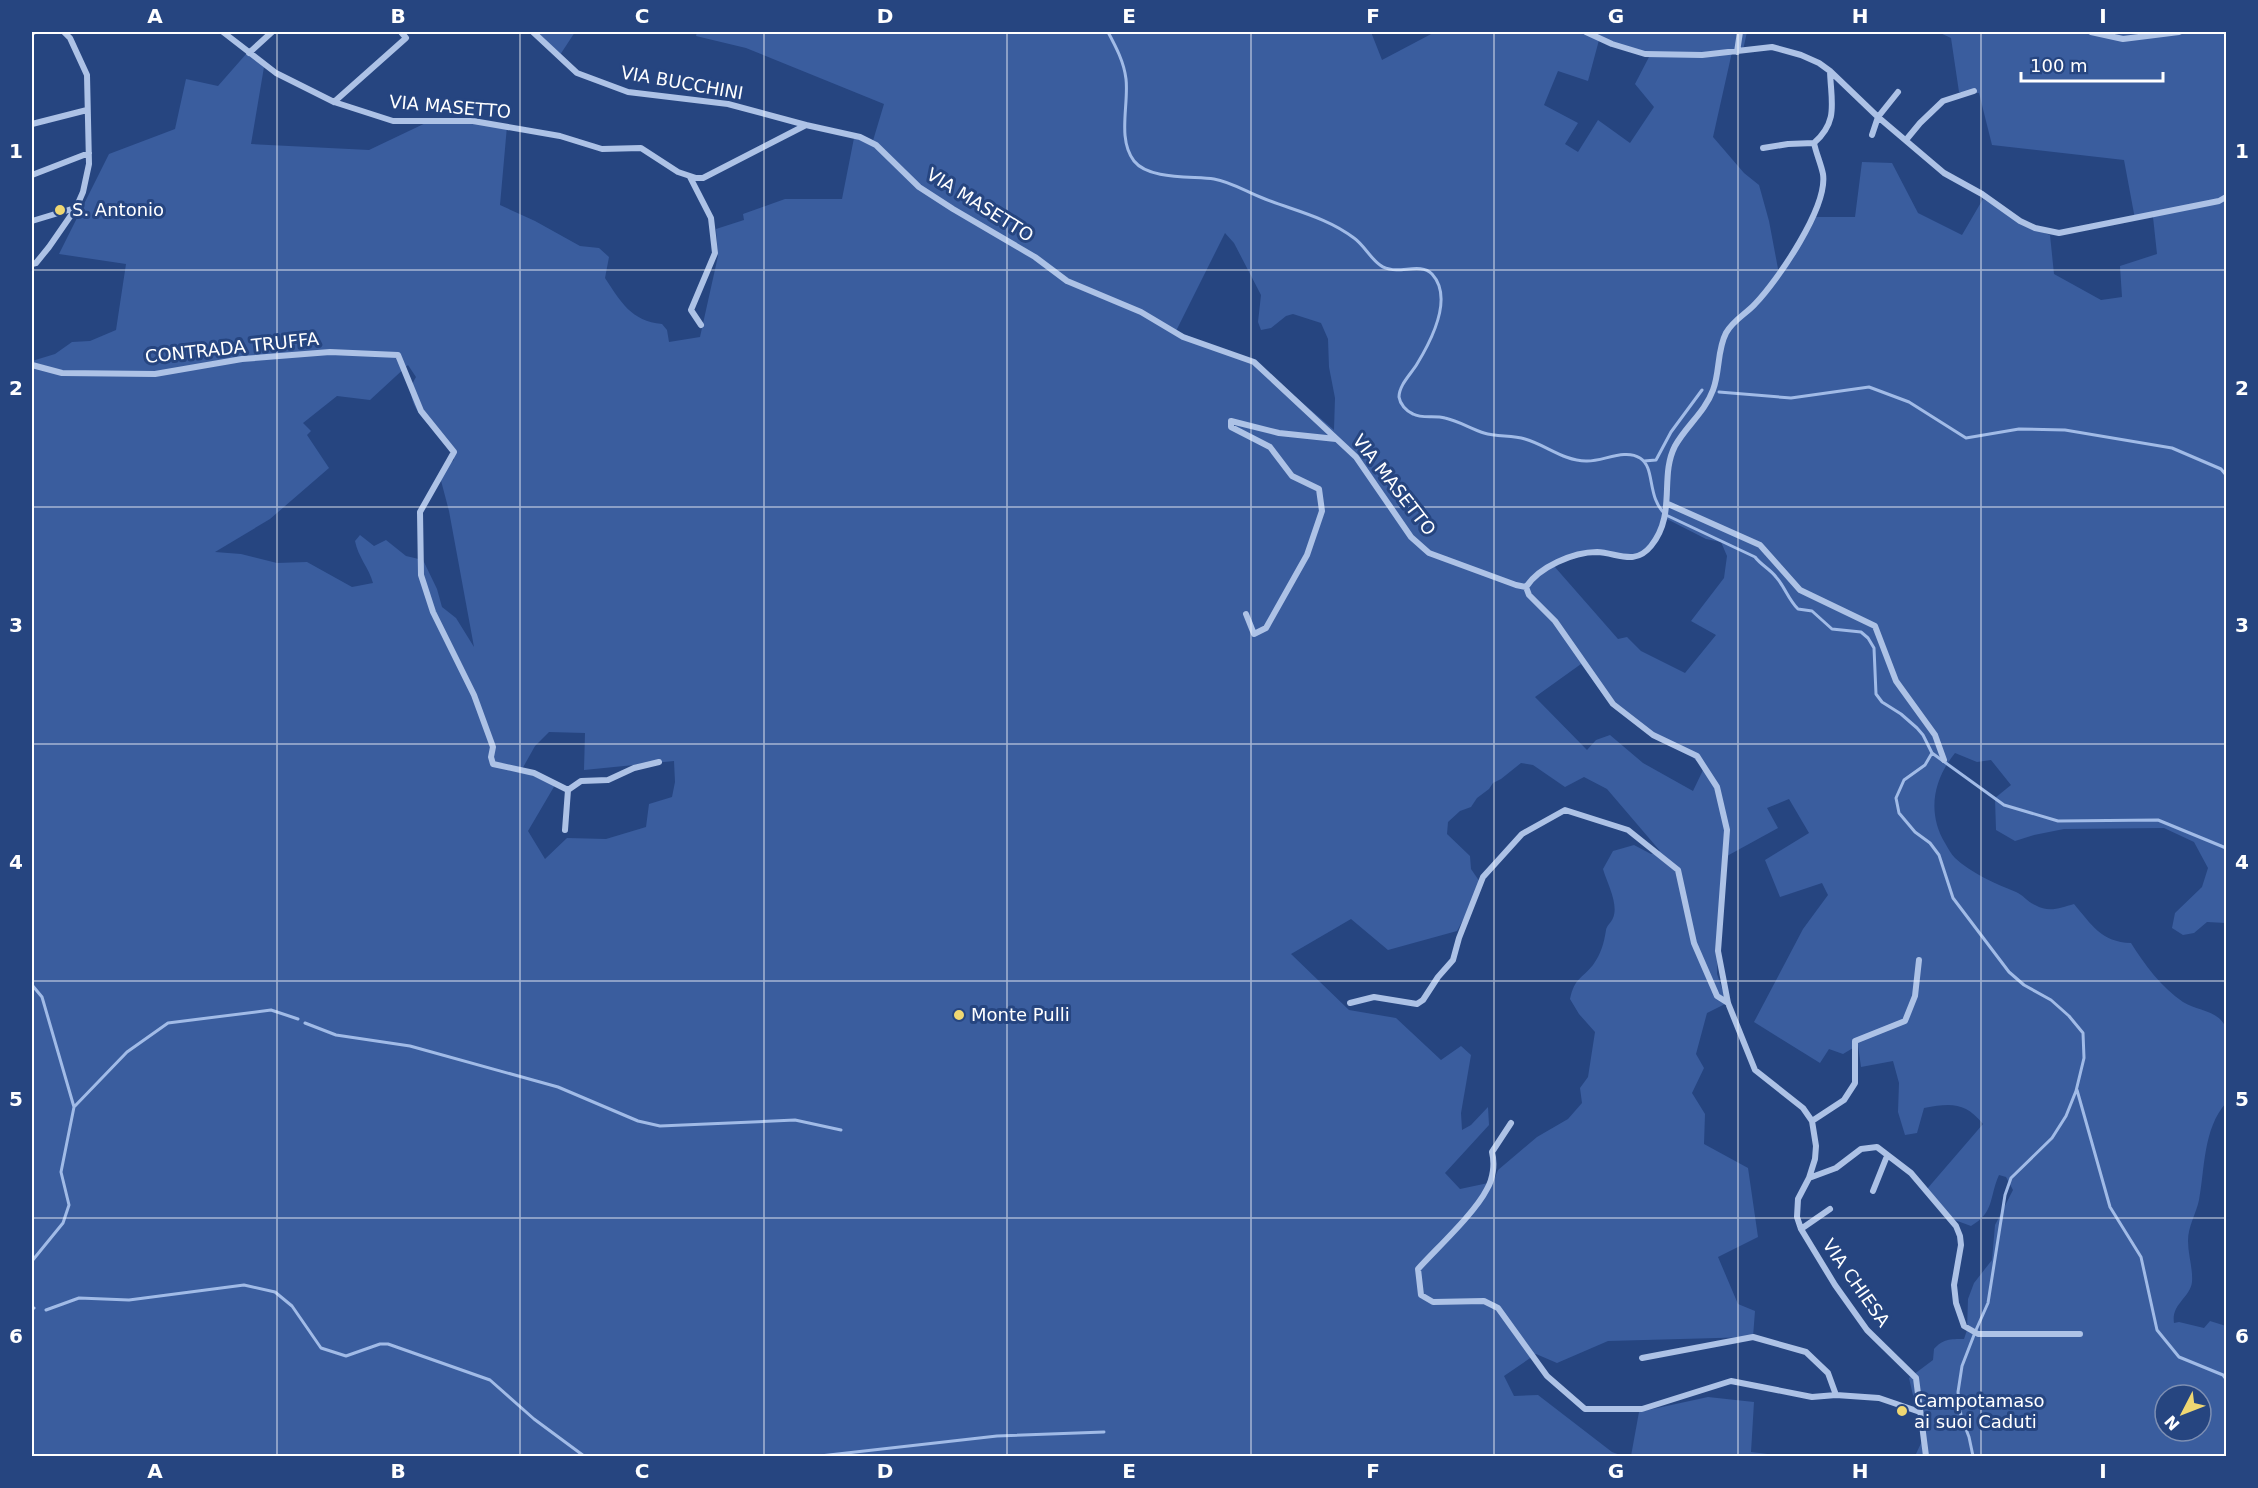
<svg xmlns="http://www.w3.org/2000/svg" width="2258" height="1488" font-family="'DejaVu Sans',sans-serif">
<rect width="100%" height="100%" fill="#264580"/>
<!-- green -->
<path fill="#3a5d9e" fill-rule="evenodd" d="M 530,32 L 575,32 L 558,58 Z
M 697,32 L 1371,32 L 1382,60 L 1435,32 L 1747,32 L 1743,50 L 1732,52 L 1713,137 L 1744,173 L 1759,185 L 1769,221 L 1779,274 L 1811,217 L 1855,217 L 1862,162 L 1892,163 L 1918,213 L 1962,235 L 1983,199 L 2034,229 L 2050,235 L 2054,274 L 2101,300 L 2122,297 L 2120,266 L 2157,254 L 2153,217 L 2135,219 L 2124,160 L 1992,145 L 1979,93 L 1959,92 L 1951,38 L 1938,32 L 2226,32 L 2226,923 L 2207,922 L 2194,933 L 2183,935 L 2172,928 L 2175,913 L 2202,887 L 2208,868 L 2194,842 L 2164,828 L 2064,829 L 2034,835 L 2015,841 L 1996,830 L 1995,798 L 2011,785 L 1991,760 L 1977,762 L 1955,753 C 1933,780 1927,813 1945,843 C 1948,848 1951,854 1955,858 C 1971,873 1996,884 2016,892 C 2023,895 2028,902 2035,905 C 2049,913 2060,908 2074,904 C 2092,925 2101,942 2131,943 C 2144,964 2162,988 2183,1002 C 2197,1011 2219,1010 2226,1028 C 2230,1037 2226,1089 2226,1103 C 2203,1129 2205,1168 2199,1200 C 2196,1214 2188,1226 2188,1241 C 2188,1255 2193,1268 2192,1282 C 2190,1298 2171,1304 2174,1323 L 2179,1322 L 2204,1328 L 2210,1321 L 2226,1326 L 2226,1456 L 1915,1456 L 1923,1439 L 1909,1378 L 1933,1360 L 1934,1349 C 1943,1339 1950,1339 1964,1339 L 1967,1330 L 1968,1299 L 1974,1283 L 1992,1260 L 1995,1225 L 2013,1190 L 2006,1177 L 1999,1175 C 1989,1197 1995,1212 1971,1226 L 1952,1219 L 1927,1189 L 1983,1124 C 1965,1102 1951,1103 1924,1108 L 1917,1133 L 1905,1135 L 1898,1112 L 1899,1083 L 1893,1061 L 1861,1067 L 1858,1045 L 1843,1054 L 1829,1049 L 1820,1063 L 1754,1022 L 1803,929 L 1828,895 L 1822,883 L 1780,897 L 1765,860 L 1809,833 L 1789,799 L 1767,808 L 1778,828 L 1727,856 L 1718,931 L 1717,974 L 1727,1003 L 1707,1013 L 1696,1054 L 1704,1068 L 1692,1093 L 1705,1114 L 1704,1144 L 1748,1168 L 1758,1237 L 1718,1257 L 1738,1304 L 1755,1311 L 1753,1337 L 1608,1341 L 1557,1363 L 1536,1354 L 1504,1376 L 1514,1396 L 1538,1395 L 1612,1452 L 1623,1456 L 32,1456 L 32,361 L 55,354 L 72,342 L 90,341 L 116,330 L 126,264 L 59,254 L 109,154 L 175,129 L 186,79 L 218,86 L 247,53 L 264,67 L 251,144 L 369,150 L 432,120 L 507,126 L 500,205 L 535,221 L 580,246 L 599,248 L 609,257 L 605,278 C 621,302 631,321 662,324 L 667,330 L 669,342 L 700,337 L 718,256 L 716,229 L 744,220 L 743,214 L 785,199 L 842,199 L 854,138 L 872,144 L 884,104 L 746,48 L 696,36 ZM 1599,40 L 1649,57 L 1635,84 L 1654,107 L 1630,143 L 1598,120 L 1578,152 L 1565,144 L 1578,123 L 1544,105 L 1558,71 L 1588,81 ZM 1225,233 L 1234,243 L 1261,295 L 1258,322 L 1261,330 L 1271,328 L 1286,316 L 1293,314 L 1321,323 L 1328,339 L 1329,367 L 1335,398 L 1334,430 L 1277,381 L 1254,363 L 1176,331 ZM 408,365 L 416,377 C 398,405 436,431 454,448 L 454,460 L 439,473 L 449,511 L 474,647 L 456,618 L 442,607 L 437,589 L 423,560 L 406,556 L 386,540 L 374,546 L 360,535 L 355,541 C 358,557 369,568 373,583 L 352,587 L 307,562 L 277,563 L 241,554 L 215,552 L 270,519 L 329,468 L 307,435 L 311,431 L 303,423 L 337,396 L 370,400 ZM 1663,517 L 1706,539 L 1721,542 L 1727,556 L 1724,578 L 1691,621 L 1716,635 L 1685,673 L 1641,651 L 1627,637 L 1618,639 L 1554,566 C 1585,552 1597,552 1629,559 C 1651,547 1657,542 1663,517 ZM 1581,664 L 1607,700 L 1646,732 L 1686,751 L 1704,768 L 1693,791 L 1643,763 L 1610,735 L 1596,740 L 1587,750 L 1535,697 ZM 549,732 L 585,733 L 584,770 L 674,761 L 675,782 L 672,797 L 649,804 L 646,827 L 606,839 L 567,838 L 545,859 L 528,831 L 555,785 L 521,771 L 535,746 ZM 1521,763 L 1533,765 L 1565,787 L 1584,777 L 1607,789 L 1660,851 L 1651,854 L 1634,845 L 1613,851 L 1603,869 C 1607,883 1619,904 1613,918 C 1611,923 1607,925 1606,930 C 1604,943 1601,954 1593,965 C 1581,980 1575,977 1570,999 L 1579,1014 L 1595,1032 L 1588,1077 L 1580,1088 L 1582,1103 L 1568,1119 L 1537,1137 L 1498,1170 L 1493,1182 L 1460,1189 L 1445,1173 L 1489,1125 L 1488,1107 L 1471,1125 L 1462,1130 L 1461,1113 L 1471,1055 L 1461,1046 L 1441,1060 L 1396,1018 L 1349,1010 L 1291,954 L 1351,919 L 1388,950 L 1457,931 L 1482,885 L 1471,869 L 1470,856 L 1447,834 L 1448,822 L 1460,811 L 1471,807 L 1477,798 L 1489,789 L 1493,783 L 1501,779 ZM 2165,1395 L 2201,1395 L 2201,1431 L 2165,1431 Z
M 1708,1397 L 1754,1402 L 1751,1452 L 1784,1456 L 1631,1456 L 1639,1412 Z"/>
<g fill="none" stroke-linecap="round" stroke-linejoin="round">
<!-- stream -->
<path stroke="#a1bbe7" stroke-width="3" d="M 1108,32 C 1116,47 1124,62 1126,79 C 1129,104 1117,139 1134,161 C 1149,180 1192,176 1214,179 C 1232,182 1248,193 1265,199 C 1296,211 1328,218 1354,238 C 1364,245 1370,258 1380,265 C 1396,277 1419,261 1432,274 C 1454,298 1431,341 1417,364 C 1411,374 1399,385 1399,397 C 1400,404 1406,411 1413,414 C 1422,419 1435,415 1445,418 C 1459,421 1471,429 1484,433 C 1497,437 1512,435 1525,439 C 1546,445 1564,461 1586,461 C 1602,462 1625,448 1640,458 C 1656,468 1646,497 1666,515 L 1755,557 C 1761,565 1770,569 1776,577 C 1785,587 1788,599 1798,609 L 1812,611 L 1832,629 L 1861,632 L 1868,638 L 1874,648 L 1876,694 L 1882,702 L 1901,714 L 1917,728 L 1923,735 L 1932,753 L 1925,765 L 1904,780 L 1896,798 L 1899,813 L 1915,832 L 1930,843 L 1939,855 L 1953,898 L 2009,972 L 2024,985 L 2051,1000 L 2069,1016 L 2083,1033 L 2084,1058 L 2076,1091 L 2066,1116 L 2052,1138 L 2011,1178 L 2005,1195 L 1988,1303 L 1976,1330
M 1719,392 L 1791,398 L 1869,387 L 1909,402 L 1966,438 L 2019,429 L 2065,430 L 2172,448 L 2221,469 L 2226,475
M 1644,461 L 1656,460 L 1671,432 L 1702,390
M 1932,753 L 2004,805 L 2058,821 L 2158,820 L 2226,848
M 32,985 L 42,997 L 74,1107
M 305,1023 L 336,1035 L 410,1046 L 558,1087 L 638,1121 L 660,1126 L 795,1120 L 841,1130
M 2077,1090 L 2110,1207 L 2141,1257 L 2157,1330 L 2179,1357 L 2223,1375 L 2226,1379
M 32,1261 L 63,1223 L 69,1205 L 61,1172 L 74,1107 L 127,1052 L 168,1023 L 271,1010 L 298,1019
M 32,1307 L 34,1308
M 46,1310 L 79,1298 L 129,1300 L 244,1285 L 275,1292 L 292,1306 L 321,1348 L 346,1356 L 380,1344 L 388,1344 L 490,1380 L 534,1419 L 584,1456
M 820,1456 L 997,1436 L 1104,1432
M 1973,1456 L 1969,1437 L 1961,1416 L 1958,1392 L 1962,1366 L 1974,1335"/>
<!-- street -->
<path stroke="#adc2e6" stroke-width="6" d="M 32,32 L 33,32
M 223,32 L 276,73 L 334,102 L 393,121 L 473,121 L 560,136 L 602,149 L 641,148 L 678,172 L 696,178 L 703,178 L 806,125 L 860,137 L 876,145 L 919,187 L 953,209 L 1035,257 L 1067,281 L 1141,312 L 1183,337 L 1254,362 L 1356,457 L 1411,537 L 1429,553 L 1516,585 L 1526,587
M 533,32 L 577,73 L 628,92 L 728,104 L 806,125
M 1586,32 L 1612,44 L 1645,54 L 1702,55 L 1772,47 L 1801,55 L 1819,63 L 1830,71 L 1878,117 L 1944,173 L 1982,194 L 2020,221 L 2035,228 L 2059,233 L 2219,201 L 2226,197
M 2091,32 L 2123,39 L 2179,32
M 1737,52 L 1740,32
M 249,53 L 272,32
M 334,102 L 406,38 L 401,32
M 32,124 L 87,110
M 1872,135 L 1878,117 L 1898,92
M 1906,140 L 1920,123 L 1943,101 L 1974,91
M 1763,148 L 1788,144 L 1814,143
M 32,175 L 89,153
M 690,177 L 711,218 L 715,253 L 691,310 L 701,325
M 32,221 L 75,208
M 32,264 L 36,263 L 49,247 L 76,208 L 83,192 L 89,164 L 87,75 L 70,38 L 64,32
M 32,365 L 62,373 L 155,374 L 242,359 L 330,352 L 398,355 L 421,411 L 454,452 L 420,512 L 421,575 L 433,612 L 474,695 L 493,747 L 491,757 L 493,764 L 534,773 L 568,790
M 1668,504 L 1760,545 L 1800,590 L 1875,626 L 1896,681 L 1935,735 L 1944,760
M 1526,587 L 1529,595 L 1555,621 L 1613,704 L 1653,735 L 1697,756 L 1717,787 L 1727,830 L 1718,951 L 1728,1003 L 1755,1070 L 1803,1108 L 1812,1121 L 1816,1146 L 1815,1159 L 1809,1178 L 1798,1199 L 1797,1217 L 1801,1229 L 1835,1285 L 1867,1330 L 1916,1378 L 1926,1456
M 1526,587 C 1539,567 1573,552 1597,552 C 1618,553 1635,566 1651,546 C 1677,514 1659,477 1675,446 C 1686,426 1705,412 1713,390 C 1720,372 1717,350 1726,333 C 1733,320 1746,314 1755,304 C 1778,280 1828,207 1823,174 C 1821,164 1816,153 1814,143 C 1839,121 1831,102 1830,71
M 1246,614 L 1254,634 L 1266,628 L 1307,555 L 1322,511 L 1319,489 L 1292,476 L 1270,447 L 1231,427 L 1231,421 L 1279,433 L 1336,439
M 568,790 L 581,781 L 608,780 L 634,768 L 659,762
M 565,830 L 568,790
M 1350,1003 L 1374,997 L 1417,1004 L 1423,1000 L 1438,977 L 1453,960 L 1459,938 L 1483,877 L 1522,834 L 1565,810 L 1628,830 L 1678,870 L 1694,943 L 1717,996 L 1728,1003
M 1812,1121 L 1844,1100 L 1855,1083 L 1855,1041 L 1905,1021 L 1915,996 L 1919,960
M 1511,1123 L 1492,1152 C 1495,1164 1493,1179 1487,1189 C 1475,1213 1437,1248 1418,1269 L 1421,1295 L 1433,1302 L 1484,1301 L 1498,1308 L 1547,1376 L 1585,1409 L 1642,1409 L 1731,1381 L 1812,1397 L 1836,1395 L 1879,1398 L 1920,1412
M 1809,1178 L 1836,1168 L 1861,1149 L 1877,1147 L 1911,1173 L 1956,1226 L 1960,1236 L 1961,1245 L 1954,1285 L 1956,1303 L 1964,1326 L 1978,1334 L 2080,1334
M 1873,1191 L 1887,1156
M 1801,1229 L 1830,1209
M 1642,1358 L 1753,1337 L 1806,1352 L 1828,1373 L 1836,1395"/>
</g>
<!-- grid -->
<path fill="none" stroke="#fff" stroke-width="1.5" stroke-opacity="0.55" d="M 277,32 L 277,1456M 520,32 L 520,1456M 764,32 L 764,1456M 1007,32 L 1007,1456M 1251,32 L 1251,1456M 1494,32 L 1494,1456M 1738,32 L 1738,1456M 1981,32 L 1981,1456M 32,270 L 2226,270M 32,507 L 2226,507M 32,744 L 2226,744M 32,981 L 2226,981M 32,1218 L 2226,1218"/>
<!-- markers -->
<g fill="#efd772" stroke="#264580" stroke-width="2">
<circle cx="60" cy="210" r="6"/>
<circle cx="959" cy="1015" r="6"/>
<circle cx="1902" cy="1411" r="6"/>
</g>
<g text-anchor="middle" stroke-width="6" stroke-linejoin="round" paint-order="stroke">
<!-- street labels -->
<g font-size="18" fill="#fff" stroke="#264580">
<text transform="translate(682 83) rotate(10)" y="6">VIA BUCCHINI</text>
<text transform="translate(450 107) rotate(5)" y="6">VIA MASETTO</text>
<text transform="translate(980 205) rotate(32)" y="6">VIA MASETTO</text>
<text transform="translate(232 348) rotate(-6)" y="6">CONTRADA TRUFFA</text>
<text transform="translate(1394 485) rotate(52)" y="6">VIA MASETTO</text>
<text transform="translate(1856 1283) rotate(55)" y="6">VIA CHIESA</text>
</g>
<!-- poi labels -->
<g font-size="18" fill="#fff" stroke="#264580" text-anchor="start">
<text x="72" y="216">S. Antonio</text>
<text x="971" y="1021">Monte Pulli</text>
<text x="1914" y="1407">Campotamaso<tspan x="1914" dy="21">ai suoi Caduti</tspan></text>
</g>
</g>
<!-- border -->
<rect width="2258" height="1488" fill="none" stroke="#264580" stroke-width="66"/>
<!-- north arrow -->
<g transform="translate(2183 1413) rotate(228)"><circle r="28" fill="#264580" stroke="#7d8fb3" stroke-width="1.5"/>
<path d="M0-4.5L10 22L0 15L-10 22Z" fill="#efd772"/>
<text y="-9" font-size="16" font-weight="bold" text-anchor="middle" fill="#ffffff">N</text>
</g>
<!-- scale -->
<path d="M2021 72v9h142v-9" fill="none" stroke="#ffffff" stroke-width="3"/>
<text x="2030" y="72" font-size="18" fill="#ffffff" stroke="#264580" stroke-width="4.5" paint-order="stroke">100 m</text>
<rect x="33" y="33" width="2192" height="1422" fill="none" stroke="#fff" stroke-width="2"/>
<g font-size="20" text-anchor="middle" font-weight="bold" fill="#fff">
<text x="155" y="23">A</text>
<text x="398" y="23">B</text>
<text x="642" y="23">C</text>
<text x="885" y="23">D</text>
<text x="1129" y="23">E</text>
<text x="1373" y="23">F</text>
<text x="1616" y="23">G</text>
<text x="1860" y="23">H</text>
<text x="2103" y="23">I</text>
<text x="16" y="158">1</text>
<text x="2242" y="158">1</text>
<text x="16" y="395">2</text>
<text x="2242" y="395">2</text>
<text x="16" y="632">3</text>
<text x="2242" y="632">3</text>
<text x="16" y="869">4</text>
<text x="2242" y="869">4</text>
<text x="16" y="1106">5</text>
<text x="2242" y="1106">5</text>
<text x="16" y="1343">6</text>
<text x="2242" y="1343">6</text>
<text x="155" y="1478">A</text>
<text x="398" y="1478">B</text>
<text x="642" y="1478">C</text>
<text x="885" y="1478">D</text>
<text x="1129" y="1478">E</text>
<text x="1373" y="1478">F</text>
<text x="1616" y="1478">G</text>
<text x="1860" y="1478">H</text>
<text x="2103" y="1478">I</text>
</g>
</svg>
